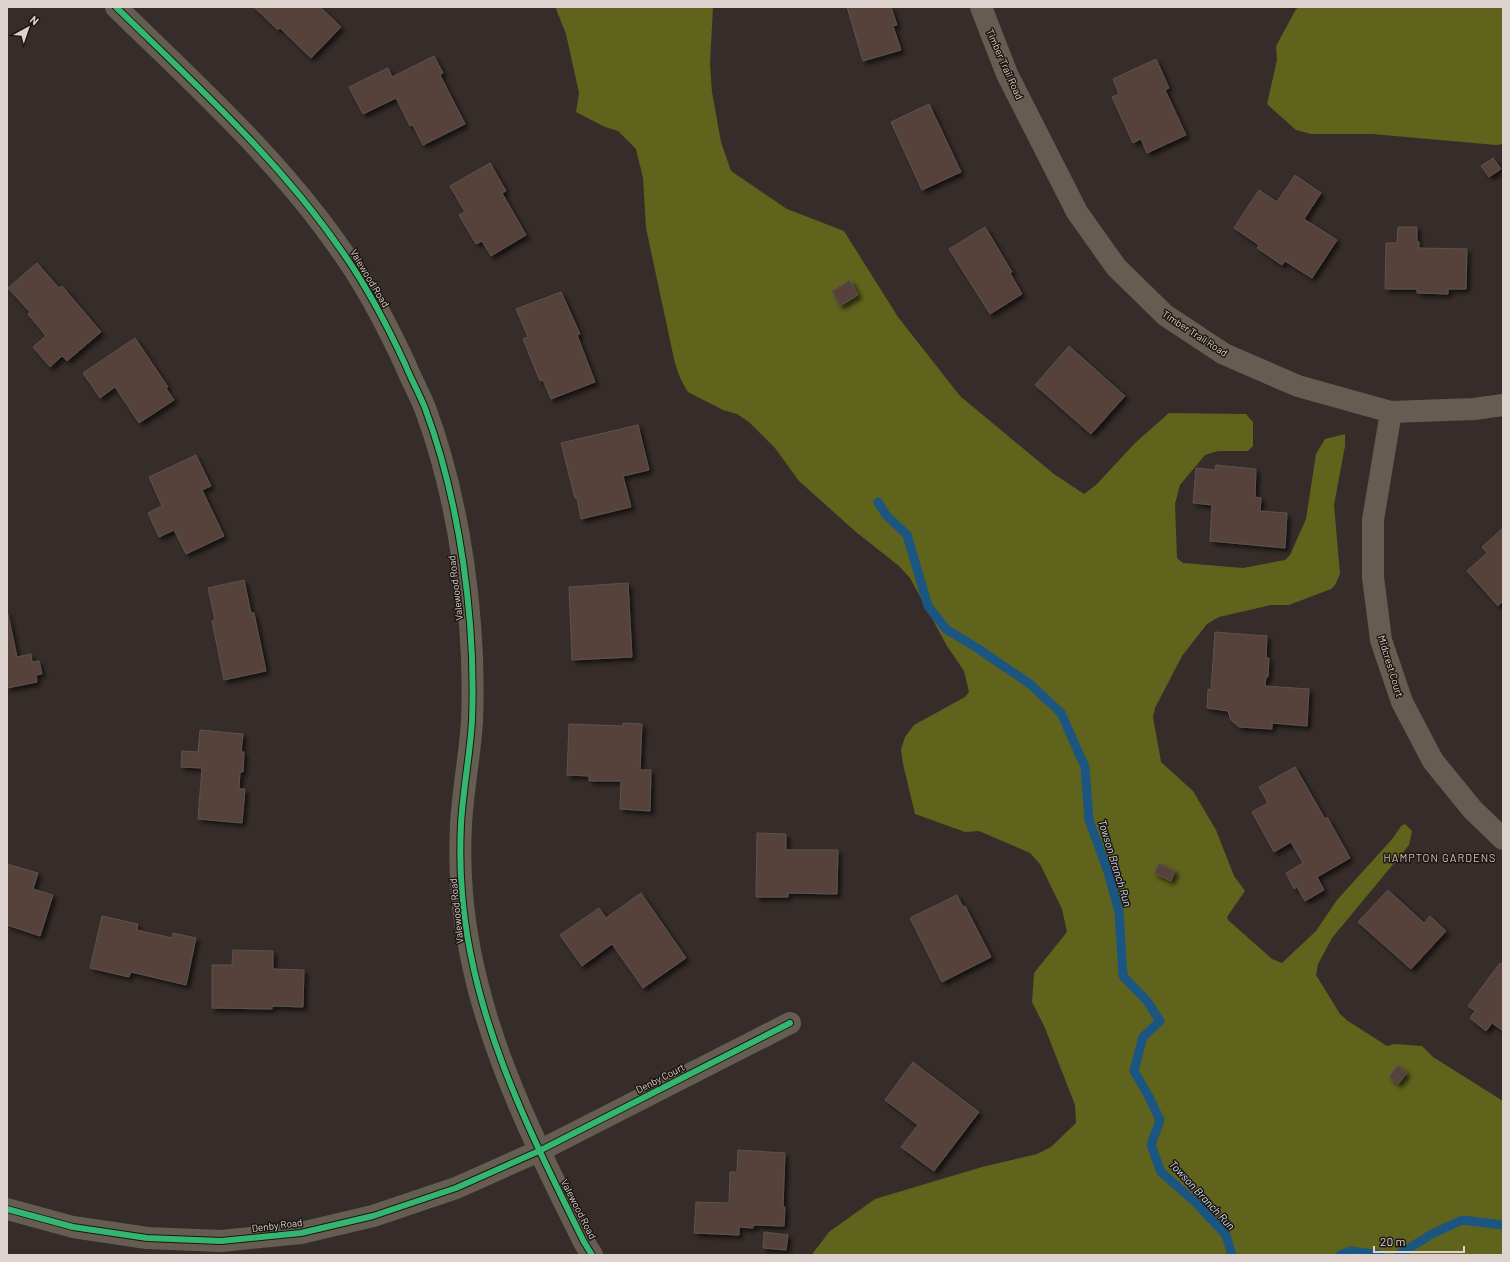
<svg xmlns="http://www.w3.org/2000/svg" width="1510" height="1262" font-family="Barlow,sans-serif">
<defs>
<filter id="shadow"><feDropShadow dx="3.5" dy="3.5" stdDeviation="2" flood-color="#0009"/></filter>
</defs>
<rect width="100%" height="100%" fill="#362d2a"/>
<!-- forest -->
<path fill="#5f631b" d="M 557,7 L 713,7 L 710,64 L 712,92 L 721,142 L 731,171 L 787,209 L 844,231 L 898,317 L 960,396 L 1054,474 L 1084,494 L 1096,485 L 1135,443 L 1169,413 L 1246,414 L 1253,422 L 1253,446 L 1248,451 L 1218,451 L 1205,455 L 1180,485 L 1175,504 L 1177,558 L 1183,563 L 1243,568 L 1285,560 L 1290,555 L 1306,519 L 1316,454 L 1325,439 L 1345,434 L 1345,446 L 1334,505 L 1340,574 L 1335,585 L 1331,589 L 1289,605 L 1271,605 L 1219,617 L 1207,624 L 1182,656 L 1155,708 L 1153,717 L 1161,762 L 1193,791 L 1216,830 L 1234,876 L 1245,891 L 1227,917 L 1228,920 L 1272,959 L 1282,963 L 1316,931 L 1337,900 L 1393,838 L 1401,826 L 1405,824 L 1412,831 L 1409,845 L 1332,938 L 1318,964 L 1316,975 L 1340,1014 L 1348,1021 L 1387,1046 L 1394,1044 L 1422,1046 L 1433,1057 L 1503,1101 L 1503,1255 L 813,1255 L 813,1253 L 829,1232 L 875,1199 L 982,1167 L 1037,1154 L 1051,1147 L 1076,1123 L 1075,1105 L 1045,1028 L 1032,1002 L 1034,973 L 1067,932 L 1062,909 L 1040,864 L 1030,853 L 979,831 L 965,832 L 915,814 L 903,764 L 901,750 L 905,737 L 914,725 L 965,697 L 969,692 L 964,671 L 947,646 L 910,578 L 899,566 L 856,532 L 799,481 L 775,448 L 749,422 L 737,414 L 723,410 L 688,392 C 681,381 677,371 674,359 L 646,228 L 643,178 L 636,149 L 618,131 L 605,127 L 576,112 L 579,93 L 566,34 L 556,9 Z
M 1298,7 L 1503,7 L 1503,144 L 1496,145 L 1372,134 L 1311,134 L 1296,130 L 1267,104 L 1277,60 L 1276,46 L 1295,11 Z"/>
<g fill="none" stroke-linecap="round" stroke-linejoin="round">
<!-- stream -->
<path stroke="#1b5582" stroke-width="9" d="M 878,502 L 886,515 L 907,535 L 928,606 L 946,629 L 977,648 L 1030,684 L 1061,713 L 1085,767 L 1089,820 L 1108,872 L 1119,912 L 1123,976 L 1147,1001 L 1160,1021 L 1143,1037 L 1134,1071 L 1148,1095 L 1160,1120 L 1151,1145 L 1161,1172 L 1196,1203 L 1226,1235 L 1232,1255
M 1340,1255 L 1351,1251 L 1380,1255
M 1398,1255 L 1432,1234 L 1462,1220 L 1503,1225"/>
</g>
<!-- building -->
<path fill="#57423a" stroke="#5b5350" filter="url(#shadow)" d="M 254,7 L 320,7 L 341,27 L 311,58 L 280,28 L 278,30 Z
M 847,7 L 891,7 L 897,25 L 893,26 L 901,50 L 863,61 Z
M 434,56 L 443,73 L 440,75 L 465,124 L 423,145 L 413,125 L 410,126 L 396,98 L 363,114 L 349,87 L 388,68 L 392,77 Z
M 1156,59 L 1169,88 L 1165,90 L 1186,135 L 1147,153 L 1141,139 L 1133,143 L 1112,97 L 1119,94 L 1113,79 Z
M 929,104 L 961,172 L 922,190 L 891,122 Z
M 1493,158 L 1501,169 L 1489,177 L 1481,166 Z
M 490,163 L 506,191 L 502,193 L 526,235 L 491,256 L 482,241 L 476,244 L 459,215 L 465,212 L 450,186 Z
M 1295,175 L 1321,193 L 1304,219 L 1337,240 L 1312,278 L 1285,261 L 1282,265 L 1257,248 L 1259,245 L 1234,228 L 1259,190 L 1277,202 Z
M 985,227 L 1012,272 L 1010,273 L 1022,294 L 990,314 L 949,249 Z
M 1398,227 L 1417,227 L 1417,242 L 1419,242 L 1419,248 L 1467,249 L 1466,289 L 1448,289 L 1448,294 L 1417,293 L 1417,289 L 1385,289 L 1386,243 L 1397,243 Z
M 37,263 L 59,288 L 62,286 L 101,332 L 67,361 L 62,356 L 50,367 L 33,347 L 46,336 L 28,314 L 30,312 L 8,288 Z
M 850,280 L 858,295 L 840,306 L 832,291 Z
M 561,292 L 580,334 L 577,335 L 595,382 L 551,399 L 543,380 L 540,381 L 523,339 L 528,337 L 516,309 Z
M 135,338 L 168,387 L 166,388 L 174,400 L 139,423 L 115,387 L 100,398 L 83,373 Z
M 1069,346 L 1125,396 L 1091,434 L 1035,385 Z
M 638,425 L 649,470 L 623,476 L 631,507 L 581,519 L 577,498 L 575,498 L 561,443 Z
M 196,455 L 211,486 L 202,490 L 224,536 L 186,554 L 174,530 L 159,537 L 148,513 L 162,506 L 149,477 Z
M 1216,465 L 1256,469 L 1255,497 L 1261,498 L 1260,511 L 1287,513 L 1285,548 L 1210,541 L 1212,505 L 1193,503 L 1196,468 L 1215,470 Z
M 1503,528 L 1503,601 L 1498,606 L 1467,571 L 1487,553 L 1482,547 Z
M 244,580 L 251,613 L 254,613 L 266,671 L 224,680 L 212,621 L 215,620 L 208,588 Z
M 628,583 L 632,657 L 572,660 L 569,587 Z
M 7,610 L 17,657 L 31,654 L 32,662 L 39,661 L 42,674 L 36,675 L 37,682 L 7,688 Z
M 1215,632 L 1267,636 L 1266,658 L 1269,658 L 1268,677 L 1266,677 L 1265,686 L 1309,689 L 1307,726 L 1272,723 L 1272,729 L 1239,727 L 1231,720 L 1228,711 L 1207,708 L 1208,689 L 1211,690 Z
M 623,723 L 642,724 L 640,770 L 651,770 L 650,811 L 620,809 L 621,781 L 589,781 L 589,776 L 567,775 L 569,724 L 623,726 Z
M 200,730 L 243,734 L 241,752 L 244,752 L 243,772 L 240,772 L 239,789 L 245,789 L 242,823 L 198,819 L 202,768 L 181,767 L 182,751 L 198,752 Z
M 1295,767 L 1325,819 L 1327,817 L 1350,858 L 1317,877 L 1324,890 L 1305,901 L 1297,887 L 1294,889 L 1286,873 L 1303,863 L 1291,842 L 1274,852 L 1252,812 L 1268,803 L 1259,787 Z
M 757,833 L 786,834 L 786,850 L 838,850 L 837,894 L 788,893 L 788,897 L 756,897 Z
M 1159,863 L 1175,871 L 1171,881 L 1154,873 Z
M 7,864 L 38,873 L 33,889 L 53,895 L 40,936 L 7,925 Z
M 1388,890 L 1424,923 L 1430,916 L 1446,931 L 1411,969 L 1358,922 Z
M 641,893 L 686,958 L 643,988 L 612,944 L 582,966 L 560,935 L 599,908 L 606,918 Z
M 957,895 L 963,907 L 965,906 L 991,957 L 942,982 L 910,918 Z
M 102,916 L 138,924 L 137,930 L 172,938 L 173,933 L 196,938 L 186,985 L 131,972 L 129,977 L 90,968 Z
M 233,950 L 273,951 L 273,969 L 304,970 L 303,1007 L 272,1006 L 272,1009 L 212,1008 L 212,965 L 232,965 Z
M 1500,963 L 1503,965 L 1503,1031 L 1492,1023 L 1486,1031 L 1470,1018 L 1475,1011 L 1468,1006 Z
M 913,1062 L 979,1112 L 934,1171 L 901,1147 L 918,1125 L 885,1100 Z
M 1398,1065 L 1407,1073 L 1398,1084 L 1389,1077 Z
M 738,1150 L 785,1153 L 783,1207 L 785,1207 L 784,1226 L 753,1225 L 753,1228 L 739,1227 L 739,1235 L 694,1233 L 696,1202 L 729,1203 L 730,1172 L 737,1172 Z
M 764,1232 L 788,1235 L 786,1250 L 763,1248 Z"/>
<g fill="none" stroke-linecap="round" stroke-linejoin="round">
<!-- minor -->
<path stroke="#655d52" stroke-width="22" d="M 116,7 C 195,84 278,159 341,250 C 366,285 387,325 405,364 C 411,379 419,393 425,408 C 460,502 476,621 472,721 C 470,755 463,789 461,824 C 460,846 460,870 462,893 C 472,1019 529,1131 584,1242 L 592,1255
M 981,7 L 1007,74 L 1077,212 L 1116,267 L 1165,315 L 1224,354 L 1298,386 L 1391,412 L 1474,409 L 1503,405
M 1391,412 L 1373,520 L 1373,577 L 1381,640 L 1402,702 L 1433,761 L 1472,809 L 1503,839
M 7,1209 L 73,1227 L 147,1238 L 221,1241 L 301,1233 L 373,1216 L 456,1188 L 539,1151 L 790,1023"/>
<!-- cycleway casing -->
<g stroke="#1d1612" stroke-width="8">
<path id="cycleway" d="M 116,7 C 195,84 278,159 341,250 C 366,285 387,325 405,364 C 411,379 419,393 425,408 C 460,502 476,621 472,721 C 470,755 463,789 461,824 C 460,846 460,870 462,893 C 472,1019 529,1131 584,1242 L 592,1255
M 7,1209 L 73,1227 L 147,1238 L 221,1241 L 301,1233 L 373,1216 L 456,1188 L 539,1151 L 790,1023"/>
</g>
<!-- cycleway -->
<use href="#cycleway" stroke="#33b770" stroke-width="6"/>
</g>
<g text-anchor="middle" stroke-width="3" stroke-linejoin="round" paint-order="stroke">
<!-- street labels -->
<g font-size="10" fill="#ded2ce" stroke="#1d1612">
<text transform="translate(1005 64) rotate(66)" y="4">Timber Trail Road</text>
<text transform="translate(370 278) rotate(59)" y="4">Valewood Road</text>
<text transform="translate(1195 333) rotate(33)" y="4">Timber Trail Road</text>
<text transform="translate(455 588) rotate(-97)" y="4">Valewood Road</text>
<text transform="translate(1391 666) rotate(73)" y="4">Midcrest Court</text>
<text transform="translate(456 911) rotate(-96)" y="4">Valewood Road</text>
<text transform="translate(660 1078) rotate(-27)" y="4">Denby Court</text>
<text transform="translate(579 1209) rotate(63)" y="4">Valewood Road</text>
<text transform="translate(277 1225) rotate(-7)" y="4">Denby Road</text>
</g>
<!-- neighbourhood labels -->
<g font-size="11" letter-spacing="1" fill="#d5bfb6" stroke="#1d1612">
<text x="1440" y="862">HAMPTON GARDENS</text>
</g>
<!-- water labels -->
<g font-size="11" font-style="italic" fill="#c9dcee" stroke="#1d1612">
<text transform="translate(1115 863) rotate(73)" y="4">Towson Branch Run</text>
<text transform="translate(1202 1195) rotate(47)" y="4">Towson Branch Run</text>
</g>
</g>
<!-- border -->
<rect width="1510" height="1262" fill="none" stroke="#ded2ce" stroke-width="16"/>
<!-- north arrow -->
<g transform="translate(28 28) rotate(40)" stroke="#1d1612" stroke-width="3" paint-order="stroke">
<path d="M0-3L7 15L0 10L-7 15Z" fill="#ded2ce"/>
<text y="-6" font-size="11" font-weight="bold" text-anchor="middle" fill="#ded2ce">N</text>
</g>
<!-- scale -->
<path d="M1374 1246v6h90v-6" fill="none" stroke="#ded2ce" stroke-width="2"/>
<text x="1380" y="1246" font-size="12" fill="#ded2ce" stroke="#1d1612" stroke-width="3" paint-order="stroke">20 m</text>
</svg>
